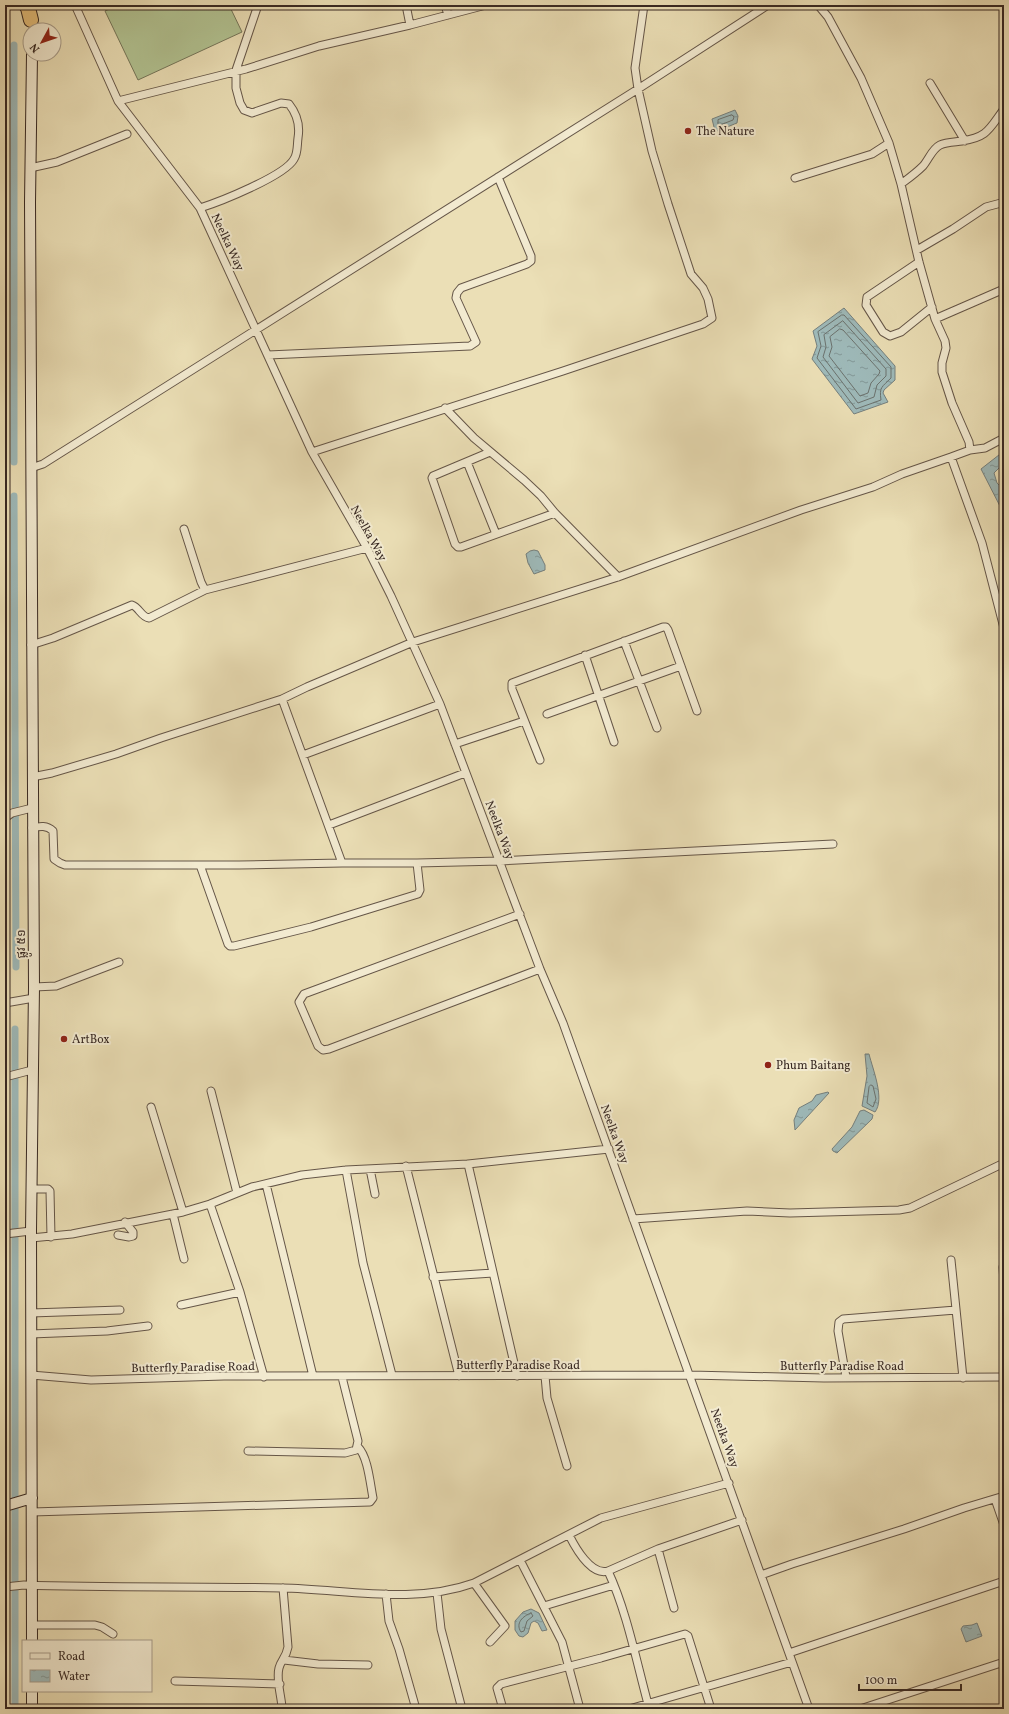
<svg xmlns="http://www.w3.org/2000/svg" width="1009" height="1714" font-family="Vollkorn,'Noto Sans Khmer',serif">
<defs>
<pattern id="water-ripples" width="26" height="14" patternUnits="userSpaceOnUse"><rect width="26" height="14" fill="#9ebaba"/><path d="M2 4q2-2 4 0t4 0M15 11q2-2 4 0t4 0" fill="none" stroke="#829797"/></pattern>
</defs>
<rect width="100%" height="100%" fill="#ebdfb6"/>
<filter id="stains"><feTurbulence type="fractalNoise" baseFrequency=".005" numOctaves="4"/><feColorMatrix values="0 0 0 0 .2 0 0 0 0 .09 0 0 0 0 .02 0 0 0 .5 -.17"/></filter>
<radialGradient id="worn" r=".72"><stop offset=".6" stop-color="#630" stop-opacity="0"/><stop offset="1" stop-color="#630" stop-opacity=".3"/></radialGradient>
<!-- pitch -->
<path fill="#b2c392" stroke="#75765a" d="M 118,5 L 229,5 L 242,32 L 138,80 L 105,11 Z"/>
<!-- water -->
<path fill="url(#water-ripples)" stroke="#75807e" d="M 735,110 L 738,116 L 737,123 L 717,131 L 714,127 L 712,119 Z
M 844,308 L 895,366 L 895,380 L 884,390 L 883,393 L 888,402 L 854,414 L 812,359 L 817,346 L 813,331 Z
M 1004,451 L 1004,463 L 994,473 L 997,483 L 1004,490 L 1003,512 L 981,469 Z
M 534,550 L 538,551 L 545,565 L 545,570 L 534,574 L 528,563 L 526,554 L 530,551 Z
M 865,1054 L 869,1054 C 873,1070 885,1099 875,1112 L 862,1106 L 867,1076 Z
M 828,1092 L 829,1093 L 795,1130 L 794,1120 L 799,1108 L 812,1101 L 816,1095 Z
M 864,1110 L 873,1115 L 872,1119 L 837,1153 L 833,1151 L 832,1149 L 852,1127 L 860,1111 Z
M 531,1609 L 539,1613 L 547,1630 L 542,1631 L 538,1623 L 534,1621 L 531,1623 L 528,1633 L 523,1637 L 519,1636 L 515,1630 L 515,1621 L 523,1612 Z
M 977,1623 L 982,1636 L 966,1642 L 961,1629 L 963,1626 L 972,1625 Z"/>
<g fill="none" stroke-linecap="round" stroke-linejoin="round">
<!-- shore -->
<path stroke="#6b726e" stroke-width="1" d="M 732,115 L 734,117 L 733,120 L 720,125 L 718,125 L 718,120 Z
M 842,315 L 844,315 L 891,367 L 891,378 C 882,387 879,387 881,400 L 856,409 L 817,358 L 821,346 L 818,332 Z
M 843,321 L 886,369 L 886,376 L 877,385 L 874,397 L 858,403 L 823,357 L 826,347 L 824,335 Z
M 840,329 L 843,330 L 880,371 L 879,374 L 871,383 L 868,393 L 860,396 L 829,356 L 832,347 L 830,337 Z
M 871,1085 L 873,1086 L 876,1099 L 873,1107 L 867,1103 L 869,1087 Z
M 531,1613 L 533,1616 L 527,1621 L 524,1631 L 521,1632 C 515,1623 523,1616 531,1613 Z"/>
<!-- canal -->
<path stroke="#9ebaba" stroke-width="7" d="M 14,462 L 14,45
M 14,496 L 16,967
M 15,1709 L 15,1029"/>
<!-- street casing -->
<g stroke="#655648" stroke-width="9">
<path id="street" d="M 75,5 L 118,101 L 200,208 L 312,452 L 367,548 L 391,596 L 440,704 L 540,969 L 563,1023 L 809,1709
M 406,5 L 410,25
M 445,5 L 448,15
M 818,5 L 828,17 L 861,78 L 889,143 L 901,184 L 919,262 L 935,319 L 945,341 L 946,348 L 942,363 L 942,372 L 952,403 L 969,442 L 970,450
M 930,83 L 965,141
M 118,101 L 246,69 L 319,46 L 410,25 L 486,5
M 30,168 L 57,162 L 127,134
M 795,178 L 872,154 L 889,143
M 901,184 C 909,178 916,173 923,166 C 929,159 932,149 940,145 C 946,142 955,142 962,141 C 988,137 989,129 1004,109
M 200,208 C 219,202 285,176 294,159 C 298,153 297,145 298,138 C 300,126 297,114 289,104 L 281,103 L 252,113 L 244,110 L 240,103 L 236,88 L 236,70 L 258,5
M 917,250 L 953,229 L 986,207 L 1001,203 L 1004,206
M 919,262 L 867,297 L 866,305 L 883,332 L 890,336 L 901,332 L 932,307
M 935,319 L 1004,289
M 268,355 L 470,346 L 476,342 L 456,298 L 457,293 L 461,288 L 527,264 L 531,261 L 531,256 L 498,177
M 445,408 L 474,438 L 524,480 L 541,496 L 555,513 L 618,577
M 312,452 L 563,371 L 703,324 L 712,318 L 708,299 L 703,288 L 691,274 L 668,204 L 652,151 L 638,89 L 635,68 L 644,5
M 490,452 L 433,476 L 432,478 L 455,544 L 458,547 L 461,547 L 555,513
M 951,457 L 982,543 L 1004,628
M 467,462 L 496,534
M 31,468 L 43,464 L 638,89 L 768,5
M 184,529 L 201,582 L 205,590
M 624,641 L 657,728
M 31,645 L 53,638 L 132,605 C 139,607 141,617 149,618 L 205,590 L 367,548
M 585,655 L 614,742
M 282,699 L 342,863
M 547,714 L 681,666
M 455,744 L 524,721
M 303,755 L 440,704
M 540,760 L 512,689 L 512,683 L 663,627 L 666,627 L 668,630 L 697,711
M 32,777 L 52,773 L 116,754 L 161,738 L 282,699 L 307,687 L 413,642 L 618,577 L 801,510 L 873,487 L 902,474 L 951,457 L 970,450 L 985,448 L 1004,438
M 5,818 L 12,813 L 32,808
M 329,825 L 465,773
M 32,828 C 40,826 47,825 53,831 L 54,859 L 60,863 L 65,865 L 239,865 L 342,863 L 417,863 L 500,861 L 833,844
M 200,865 L 228,944 L 230,946 L 234,946 L 311,927 L 418,894 L 420,890 L 417,863
M 520,914 L 304,994 L 299,1002 L 318,1046 L 323,1050 L 329,1049 L 540,969
M 34,987 L 56,986 L 119,962
M 5,1003 L 34,998
M 5,1077 L 32,1070
M 211,1091 L 237,1193
M 151,1107 L 183,1212
M 468,1164 L 517,1376
M 406,1166 L 459,1376
M 370,1169 L 375,1194
M 346,1170 L 363,1263 L 392,1375
M 266,1184 L 313,1376
M 32,1189 L 48,1189 L 50,1191 L 51,1237
M 210,1204 L 240,1292 L 264,1377
M 173,1214 L 184,1259
M 633,1219 L 747,1211 L 790,1213 L 899,1210 L 910,1208 L 1004,1163
M 5,1234 L 31,1231
M 118,1235 L 129,1237 L 133,1236 L 133,1232 L 125,1222
M 31,1238 L 72,1234 L 183,1212 L 210,1204 L 252,1187 L 302,1175 L 346,1170 L 468,1164 L 609,1149
M 951,1260 L 963,1378
M 1004,1266 L 1003,1267 L 1004,1282
M 433,1277 L 493,1273
M 181,1305 L 240,1292
M 31,1313 L 120,1310
M 31,1334 L 107,1331 L 148,1326
M 31,1375 L 91,1380 L 224,1376 L 690,1375 L 824,1378 L 1004,1377
M 545,1376 L 547,1398 L 567,1466
M 846,1377 L 838,1331 L 839,1322 L 843,1319 L 956,1310
M 248,1451 L 345,1453 L 356,1450 L 358,1441 L 342,1377
M 995,1499 L 1004,1525
M 32,1512 L 370,1502 L 373,1498 C 370,1483 368,1457 358,1447
M 569,1535 C 575,1547 591,1576 608,1571
M 658,1549 L 674,1608
M 520,1560 L 562,1642 L 580,1709
M 761,1575 L 792,1564 L 904,1529 L 964,1508 L 1004,1496
M 474,1583 L 505,1626 L 490,1642
M 5,1587 L 24,1585 C 110,1588 196,1586 282,1588 C 345,1589 413,1605 474,1583 L 601,1518 L 729,1483
M 437,1593 L 441,1629 L 462,1709
M 386,1594 L 389,1621 L 399,1649 L 416,1709
M 544,1606 L 614,1585
M 32,1625 L 95,1625 L 102,1627 L 113,1634
M 789,1653 L 1004,1581
M 284,1660 L 318,1664 L 368,1665
M 175,1681 L 280,1684
M 648,1704 C 636,1660 627,1612 608,1571 L 658,1549 L 742,1520
M 282,1707 C 281,1695 276,1679 279,1668 C 281,1660 286,1658 288,1647 L 283,1588
M 503,1709 L 497,1688 L 501,1684 L 601,1658 L 685,1634 L 688,1636 L 711,1709
M 629,1709 L 792,1662
M 860,1709 L 1004,1662"/>
</g>
<!-- secondary casing -->
<g stroke="#382923" stroke-width="12">
<path id="secondary" d="M 32,54 L 30,202 L 34,987 L 31,1231 L 32,1641
M 5,1506 L 32,1498
M 32,1709 L 32,1691"/>
</g>
<!-- highway casing -->
<g stroke="#382923" stroke-width="16">
<path id="highway" d="M 26,5 L 28,8 L 31,20"/>
</g>
<!-- street -->
<use href="#street" stroke="#f2ead0" stroke-width="7"/>
<!-- secondary -->
<use href="#secondary" stroke="#f2ead0" stroke-width="10"/>
<!-- highway -->
<use href="#highway" stroke="#e6c07b" stroke-width="14"/>
</g>
<!-- markers -->
<g fill="#8f2418" stroke="#f2ead0" stroke-width="1.5">
<circle cx="688" cy="131" r="4"/>
<circle cx="64" cy="1039" r="4"/>
<circle cx="768" cy="1065" r="4"/>
</g>
<g text-anchor="middle" stroke-width="4" stroke-linejoin="round" paint-order="stroke">
<!-- poi labels -->
<g font-size="12" fill="#382923" stroke="#f2ead0" text-anchor="start">
<text x="696" y="135">The Nature</text>
<text x="72" y="1043">ArtBox</text>
<text x="776" y="1069">Phum Baitang</text>
</g>
<!-- street labels -->
<g font-size="12" fill="#382923" stroke="#f2ead0">
<text transform="translate(228 242) rotate(65)" y="4">Neelka Way</text>
<text transform="translate(369 533) rotate(61)" y="4">Neelka Way</text>
<text transform="translate(500 830) rotate(69)" y="4">Neelka Way</text>
<text transform="translate(21 944) rotate(-90)" y="4">ផ្លូវ ៥១</text>
<text transform="translate(615 1134) rotate(70)" y="4">Neelka Way</text>
<text x="518" y="1369">Butterfly Paradise Road</text>
<text x="842" y="1370">Butterfly Paradise Road</text>
<text transform="translate(193 1367) rotate(-1)" y="4">Butterfly Paradise Road</text>
<text transform="translate(725 1438) rotate(70)" y="4">Neelka Way</text>
</g>
</g>
<!-- margin -->
<rect width="1009" height="1714" fill="none" stroke="#ebdfb6" stroke-width="20"/>
<rect x="6" y="6" width="997" height="1702" fill="none" stroke="#382923" stroke-width="2"/>
<rect x="10" y="10" width="989" height="1694" fill="none" stroke="#382923"/>
<!-- legend -->
<rect x="22" y="1640" width="130" height="52" fill="#f2ead0" stroke="#a89d8b"/>
<rect x="30" y="1653" width="20" height="6" fill="#f2ead0" stroke="#a89d8b"/>
<text x="58" y="1660" font-size="12" fill="#382923">Road</text>
<rect x="30" y="1670" width="20" height="12" fill="url(#water-ripples)" stroke="#a89d8b"/>
<text x="58" y="1680" font-size="12" fill="#382923">Water</text>
<!-- north arrow -->
<g transform="translate(42 42) rotate(230)"><circle r="19" fill="#f2ead0" stroke="#a89d8b"/>
<path d="M0-3L7 15L0 10L-7 15Z" fill="#8f2418"/>
<text y="-6" font-size="11" font-weight="bold" text-anchor="middle" fill="#382923">N</text>
</g>
<!-- scale -->
<path d="M859 1684v6h102v-6" fill="none" stroke="#382923" stroke-width="2"/>
<text x="865" y="1684" font-size="12" fill="#382923" stroke="#f2ead0" stroke-width="3" paint-order="stroke">100 m</text>
<rect width="100%" height="100%" filter="url(#stains)"/>
<rect width="100%" height="100%" fill="url(#worn)"/>
</svg>
